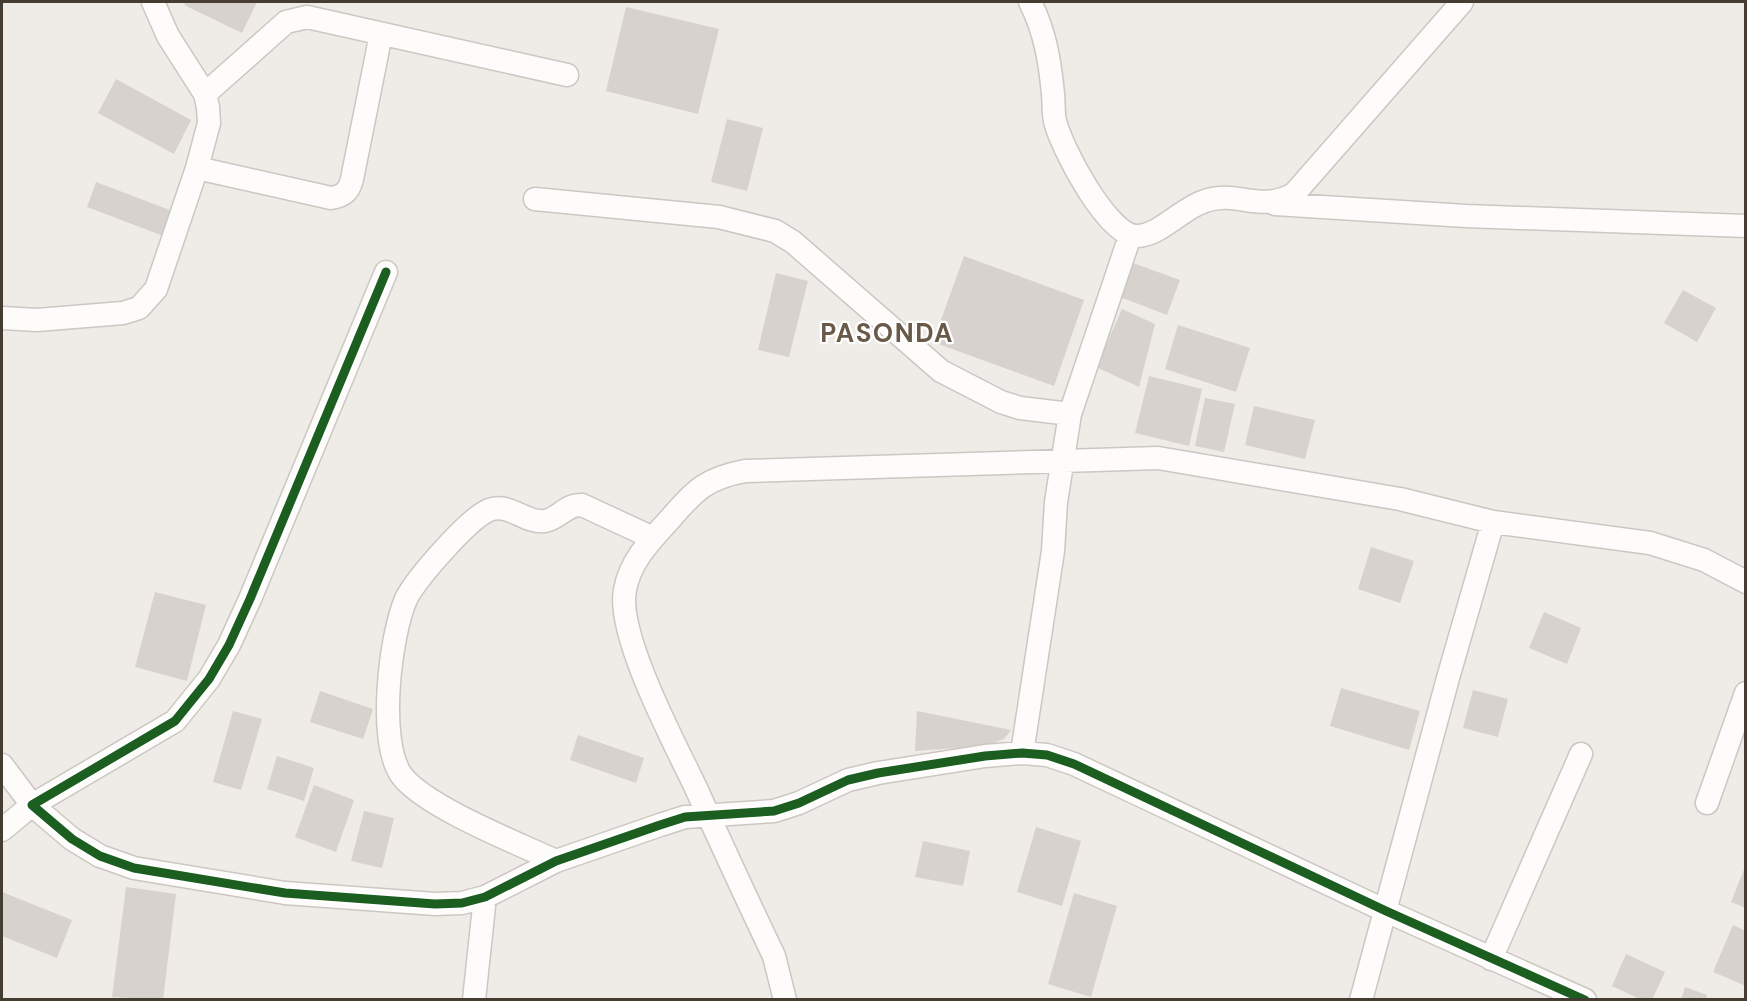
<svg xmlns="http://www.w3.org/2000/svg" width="1747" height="1001" font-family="'DM Sans',sans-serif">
<rect width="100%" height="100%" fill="#efebe6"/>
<!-- building -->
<path fill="#d7d2cd" d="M 186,2 L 257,2 L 242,33 L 184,5 Z
M 626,7 L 719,29 L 698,114 L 606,91 Z
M 116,79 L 191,120 L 174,154 L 98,113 Z
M 727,119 L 763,128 L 747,191 L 711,182 Z
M 96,182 L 175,212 L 166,237 L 87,207 Z
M 964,256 L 1084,300 L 1054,386 L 933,342 Z
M 1133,263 L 1180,280 L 1167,315 L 1120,297 Z
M 776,273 L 808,281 L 789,357 L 758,350 Z
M 1683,290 L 1716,308 L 1697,342 L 1664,323 Z
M 1122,309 L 1155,324 L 1139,387 L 1096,367 Z
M 1178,325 L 1250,348 L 1236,392 L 1165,369 Z
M 1149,376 L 1202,389 L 1189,446 L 1135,433 Z
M 1205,398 L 1235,404 L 1224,452 L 1195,446 Z
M 1254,406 L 1315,420 L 1305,459 L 1245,445 Z
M 1371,547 L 1414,561 L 1400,603 L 1358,589 Z
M 155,592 L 206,605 L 187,681 L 135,667 Z
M 1544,612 L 1581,628 L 1567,664 L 1529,648 Z
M 1341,688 L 1420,711 L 1409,750 L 1330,726 Z
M 1473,690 L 1508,699 L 1498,737 L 1463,728 Z
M 320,691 L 373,709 L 363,739 L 310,722 Z
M 233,711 L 262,719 L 241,790 L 213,782 Z
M 917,711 L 1011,730 L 1004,739 L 984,746 L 915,751 Z
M 578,735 L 644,758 L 636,783 L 570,760 Z
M 277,756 L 314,768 L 304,801 L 267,789 Z
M 314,785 L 354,800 L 336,852 L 295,837 Z
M 364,811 L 394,818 L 382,868 L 351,861 Z
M 1036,827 L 1081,841 L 1062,906 L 1017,892 Z
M 923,841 L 970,851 L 963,886 L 915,877 Z
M 1745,867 L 1746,867 L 1746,908 L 1731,902 Z
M 126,887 L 176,894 L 163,1000 L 112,997 Z
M 2,892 L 72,920 L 57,958 L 2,936 Z
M 1074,893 L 1117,906 L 1091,997 L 1048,984 Z
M 1733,925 L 1746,931 L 1746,986 L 1713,972 Z
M 1626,954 L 1665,972 L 1652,1000 L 1642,1000 L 1612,986 Z
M 1685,987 L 1707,995 L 1706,1000 L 1681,1000 Z"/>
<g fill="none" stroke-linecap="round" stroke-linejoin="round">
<!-- minor casing -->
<g stroke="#cbc7c2" stroke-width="25">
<path id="minor" d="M 1030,2 C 1045,31 1050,62 1053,94 C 1054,103 1053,113 1055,121 C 1061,147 1108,237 1137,236 C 1161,235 1182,208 1205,201 C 1238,190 1259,213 1294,194 L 1462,2
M 205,94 L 286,22 L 307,17 L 567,75
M 197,168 L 331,198 C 344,196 349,191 352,179 L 381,34
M 535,199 L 719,217 L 775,231 L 793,242 L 941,371 L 1001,402 L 1020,408 L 1070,414
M 1275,204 L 1466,216 L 1746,226
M 386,272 L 250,599 L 229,645 L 209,679 L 175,721 L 32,805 L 72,839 L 100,856 L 134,868 L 285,893 L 435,904 L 462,903 L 485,897 L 556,861 L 660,825 L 685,817 L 774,811 L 799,803 L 848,780 L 878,773 L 985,756 L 1022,753 L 1047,755 L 1074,764 L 1386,911 L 1585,1000
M 2,318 L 37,320 L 123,313 L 139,308 L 156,289 L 197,168 L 209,123 L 208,107 L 205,94 L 168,36 L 153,2
M 1022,753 L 1053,551 L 1056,502 L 1070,414 L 1130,236
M 2,765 L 32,805 L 2,830
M 1707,803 L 1746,693
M 556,861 C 517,843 426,807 402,776 C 377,742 390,636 406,599 C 416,579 468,519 489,510 C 509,502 526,524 545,521 C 560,518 566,504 582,505 L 653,538
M 1491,959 L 1581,754
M 474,1000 L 485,897
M 785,1000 L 774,956 C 747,900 721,843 695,786 C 675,744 616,634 625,590 C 630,561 651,540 671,518 C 695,490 707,478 745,471 L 1158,458 L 1400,499 L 1493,522 L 1650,543 L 1704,560 L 1746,582
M 1361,1000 L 1448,678 L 1493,522"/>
</g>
<!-- minor -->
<use href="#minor" stroke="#fdfcfb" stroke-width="22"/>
<!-- cycleway casing -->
<g stroke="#fff" stroke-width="13">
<path id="cycleway" d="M 386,272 L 250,599 L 229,645 L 209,679 L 175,721 L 32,805 L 72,839 L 100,856 L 134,868 L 285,893 L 435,904 L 462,903 L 485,897 L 556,861 L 660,825 L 685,817 L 774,811 L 799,803 L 848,780 L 878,773 L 985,756 L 1022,753 L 1047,755 L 1074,764 L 1386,911 L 1585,1000"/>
</g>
<!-- cycleway -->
<use href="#cycleway" stroke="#1b5e20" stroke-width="9"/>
</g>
<g text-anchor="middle" stroke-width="4.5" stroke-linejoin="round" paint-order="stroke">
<!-- district labels -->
<g font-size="26" font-weight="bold" letter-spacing="1.5" fill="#695948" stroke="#fff">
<text x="887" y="342">PASONDA</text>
</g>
</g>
<!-- border -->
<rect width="1747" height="1001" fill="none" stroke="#453c32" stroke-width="6"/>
</svg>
